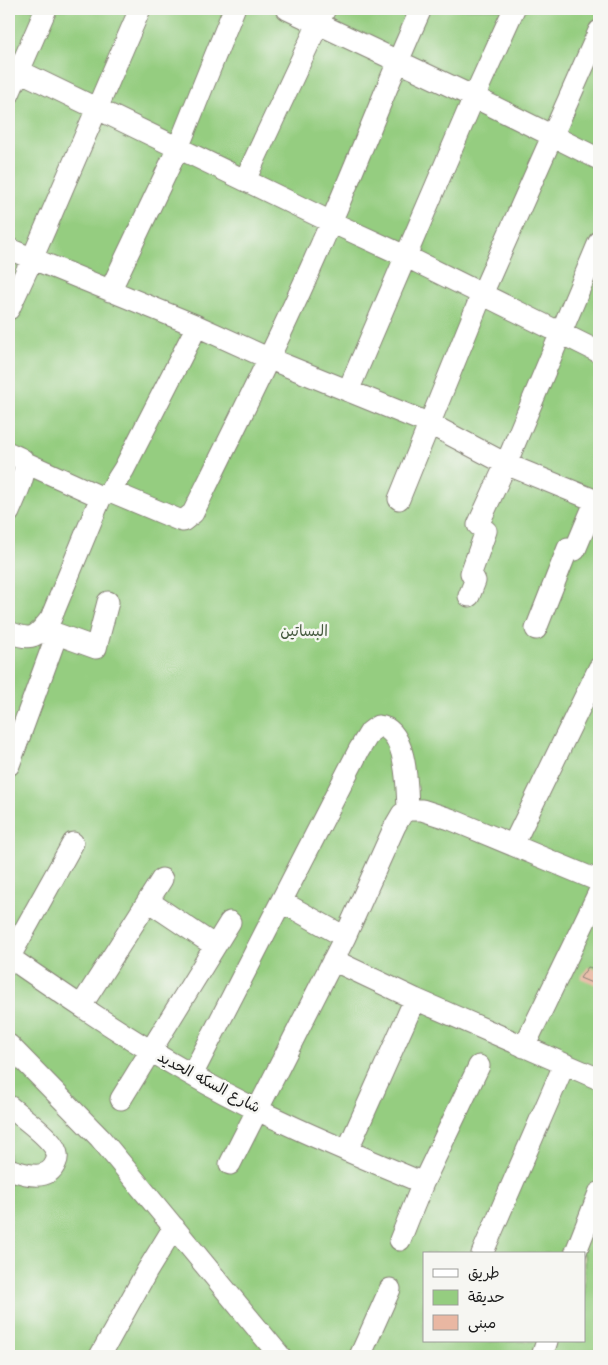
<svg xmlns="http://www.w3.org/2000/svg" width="608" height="1365" font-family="'Comic Neue','Playpen Sans Arabic',sans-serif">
<rect width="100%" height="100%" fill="#f6f6f2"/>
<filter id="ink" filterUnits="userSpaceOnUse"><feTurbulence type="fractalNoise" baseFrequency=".02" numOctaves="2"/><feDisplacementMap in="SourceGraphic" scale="10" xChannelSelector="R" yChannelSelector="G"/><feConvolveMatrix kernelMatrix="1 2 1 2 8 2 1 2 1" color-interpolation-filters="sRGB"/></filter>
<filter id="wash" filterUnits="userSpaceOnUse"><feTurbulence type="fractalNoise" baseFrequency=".0096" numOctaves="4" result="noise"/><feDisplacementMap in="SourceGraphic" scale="20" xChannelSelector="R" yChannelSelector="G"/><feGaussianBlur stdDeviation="1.12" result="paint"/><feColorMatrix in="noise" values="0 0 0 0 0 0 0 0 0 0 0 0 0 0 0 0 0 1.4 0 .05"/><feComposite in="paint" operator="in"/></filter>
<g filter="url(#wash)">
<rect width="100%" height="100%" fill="#efe6ce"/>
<!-- green -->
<path fill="#95cd80" stroke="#58744e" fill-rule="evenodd" d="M 9,9 L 599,9 L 599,1356 L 9,1356 ZM 424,1254 L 584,1254 L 584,1341 L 424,1341 Z"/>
<g id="blocks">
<!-- building -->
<path fill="#e9b7a2" d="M 588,967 L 599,970 L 599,986 L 580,978 Z"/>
</g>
</g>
<g filter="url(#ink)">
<use href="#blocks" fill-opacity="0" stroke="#868175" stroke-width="1"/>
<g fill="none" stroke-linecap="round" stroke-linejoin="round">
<!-- minor casing -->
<g stroke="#868175" stroke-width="23">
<path id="minor" d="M 287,9 L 474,97 L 599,159
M 9,66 L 331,222 L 405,256 L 599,352
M 9,94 L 46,9
M 245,180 L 325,9
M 9,249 L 197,326 L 270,359 L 430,424 L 506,464 L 599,502
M 110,291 L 178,148 L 234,9
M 9,309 L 32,259 L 140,9
M 348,391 L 474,97 L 514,9
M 9,453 C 13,455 19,457 23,460 C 30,468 13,502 9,512
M 110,491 L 179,520 L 183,521 L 193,513 C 241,416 289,320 331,222 C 362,151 389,79 421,9
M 101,497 L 110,491 L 124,469 L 197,326
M 399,499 L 482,294 L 599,31
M 469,596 L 475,581 L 471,573 L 486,531 L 478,525 L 506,464 L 599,242
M 536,629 L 568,548 L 575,550 L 596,500
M 9,632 C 32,642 37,637 51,618 L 101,497 L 24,462
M 43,633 L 57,634 L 96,648 L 108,602
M 9,765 L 57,634
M 513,845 L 599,668
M 148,901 L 215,946
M 282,902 L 345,937
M 9,957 C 68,998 128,1039 190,1074 C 264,1117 345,1150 423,1183
M 9,958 L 73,843
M 333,960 L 415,999 L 599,1079
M 81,1006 L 162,879
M 9,1045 L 100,1138 L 280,1356
M 524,1047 L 599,892
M 192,1075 L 359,750 L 370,732 L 378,726 C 408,728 407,789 408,810
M 121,1099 L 230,922
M 9,1106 C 23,1118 41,1130 52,1144 C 56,1149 59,1156 56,1162 C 48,1183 24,1174 9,1169
M 347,1151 L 415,999
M 230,1164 L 345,937 L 395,826 L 402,814 L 408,810 L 422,810 L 450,819 L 599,881
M 400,1240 L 423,1183 L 479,1066
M 482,1254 L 564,1065
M 575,1254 L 599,1193
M 100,1356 L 147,1271 L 174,1227
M 360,1356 L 390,1289
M 542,1356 L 547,1341"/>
</g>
<!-- minor -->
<use href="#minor" stroke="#fff" stroke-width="21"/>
</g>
</g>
<g text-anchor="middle" stroke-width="5" stroke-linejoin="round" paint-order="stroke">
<!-- park labels -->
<g font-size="15" fill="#465a3f" stroke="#f6f6f2">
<text x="304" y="636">البساتين</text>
</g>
<!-- street labels -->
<g font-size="15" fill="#1c1c1c" stroke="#f6f6f2">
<text transform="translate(209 1082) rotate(28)" y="5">شارع السكه الحديد</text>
</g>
</g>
<!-- margin -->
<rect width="608" height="1365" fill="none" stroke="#f6f6f2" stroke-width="30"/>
<!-- legend -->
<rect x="423" y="1252" width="162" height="90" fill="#f6f6f2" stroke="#9f9f9c"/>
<rect x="433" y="1269" width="25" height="8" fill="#ffffff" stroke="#9f9f9c"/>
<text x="468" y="1278" font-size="15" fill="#1c1c1c">طريق</text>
<rect x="433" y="1290" width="25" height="15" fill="#95cd80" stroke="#9f9f9c"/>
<text x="468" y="1302" font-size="15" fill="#1c1c1c">حديقة</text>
<rect x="433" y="1315" width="25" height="15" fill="#e9b7a2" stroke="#9f9f9c"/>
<text x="468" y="1328" font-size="15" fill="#1c1c1c">مبنى</text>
</svg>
